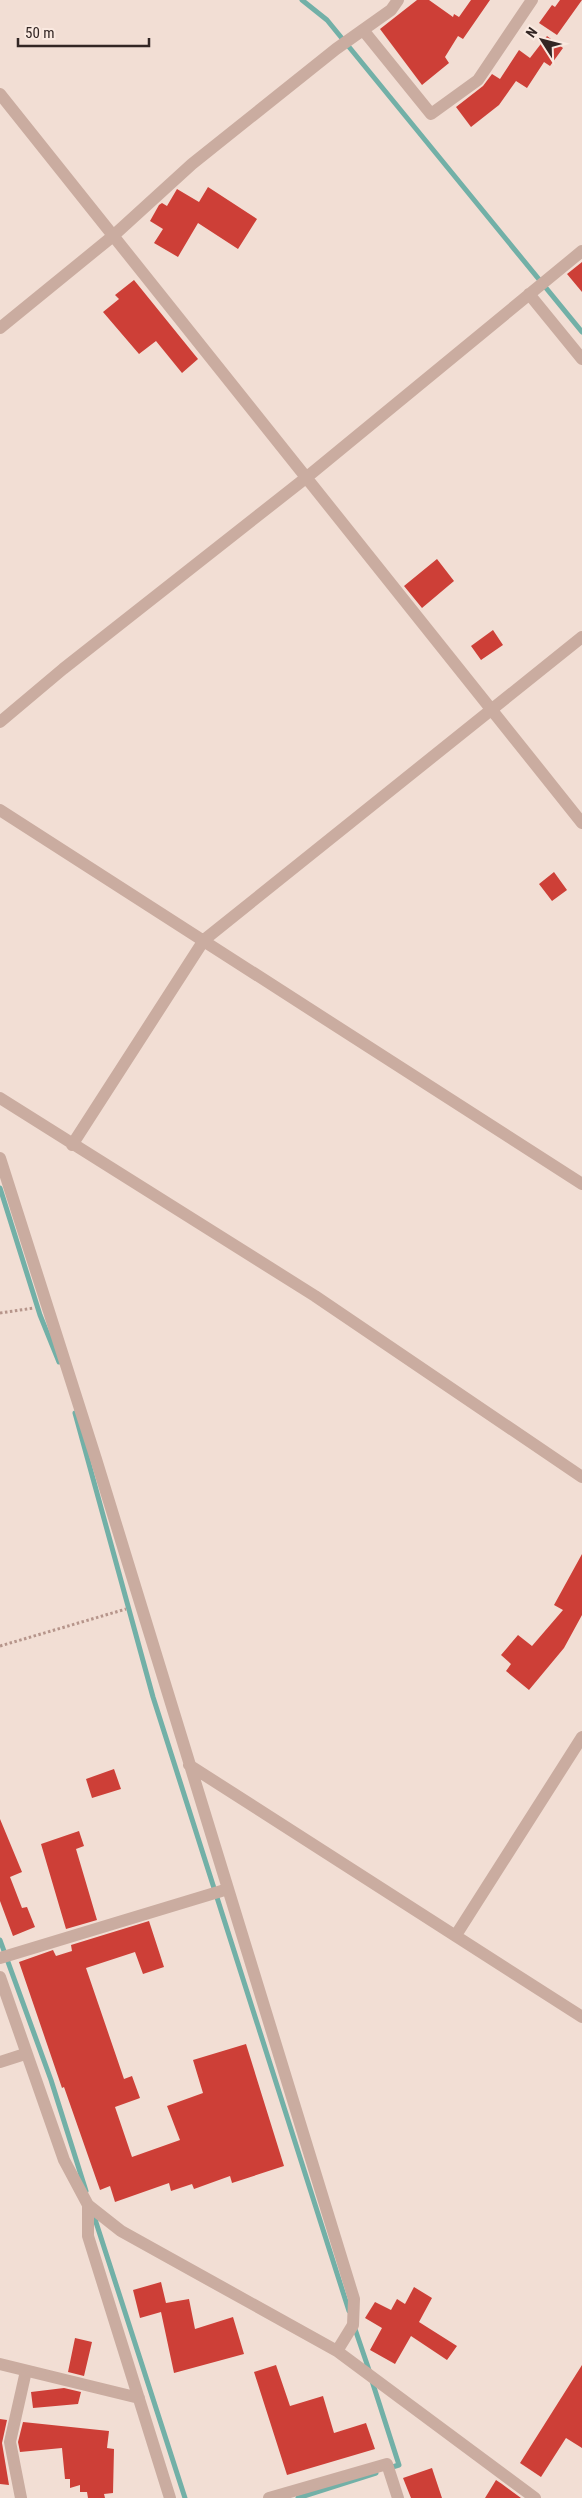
<svg xmlns="http://www.w3.org/2000/svg" width="582" height="2498" font-family="'Roboto Condensed',sans-serif">
<rect width="100%" height="100%" fill="#f2ded4"/>
<g fill="none" stroke-linecap="round" stroke-linejoin="round">
<!-- stream -->
<path stroke="#72b0a7" stroke-width="5" d="M 302,0 L 327,20 L 582,332
M 0,1188 L 40,1315 L 59,1362
M 75,1413 L 153,1697 L 349,2311
M 0,1940 L 51,2080 L 86,2191
M 93,2213 L 185,2498
M 354,2326 L 369,2370
M 372,2381 L 399,2465 L 389,2468
M 298,2498 L 376,2473"/>
</g>
<!-- building -->
<path fill="#cd3f37" d="M 417,0 L 429,0 L 453,17 L 454,14 L 459,17 L 471,0 L 490,0 L 463,39 L 458,36 L 445,57 L 449,63 L 422,85 L 380,29 Z
M 560,0 L 582,0 L 557,35 L 539,23 L 552,5 L 555,7 Z
M 547,36 L 563,48 L 550,66 L 544,62 L 527,88 L 516,81 L 499,105 L 471,127 L 456,107 L 483,86 L 492,74 L 500,79 L 519,50 L 530,58 Z
M 208,187 L 257,219 L 238,249 L 198,223 L 178,257 L 154,243 L 163,229 L 150,221 L 159,205 L 162,203 L 167,206 L 177,189 L 199,202 Z
M 582,262 L 582,292 L 567,274 Z
M 134,280 L 198,359 L 182,373 L 156,341 L 139,354 L 103,312 L 119,299 L 115,295 Z
M 437,559 L 454,581 L 422,608 L 404,586 Z
M 493,630 L 503,645 L 481,660 L 471,646 Z
M 554,872 L 567,890 L 552,901 L 539,884 Z
M 582,1554 L 582,1615 L 564,1648 L 529,1690 L 506,1671 L 511,1664 L 501,1655 L 518,1635 L 532,1646 L 563,1610 L 554,1605 Z
M 114,1769 L 121,1789 L 92,1798 L 86,1779 Z
M 0,1819 L 22,1872 L 10,1877 L 22,1908 L 27,1907 L 35,1927 L 13,1936 L 0,1901 Z
M 79,1831 L 84,1846 L 76,1849 L 97,1920 L 66,1929 L 41,1844 Z
M 149,1921 L 164,1967 L 143,1974 L 135,1952 L 86,1968 L 124,2079 L 132,2076 L 140,2098 L 115,2107 L 132,2157 L 180,2140 L 167,2106 L 203,2093 L 193,2060 L 246,2044 L 284,2166 L 232,2183 L 230,2176 L 194,2189 L 192,2184 L 171,2191 L 169,2183 L 115,2202 L 110,2186 L 100,2190 L 64,2087 L 62,2088 L 19,1962 L 53,1950 L 56,1956 L 72,1951 L 71,1945 Z
M 161,2282 L 166,2303 L 189,2299 L 195,2329 L 233,2317 L 244,2354 L 174,2373 L 161,2312 L 140,2318 L 133,2290 Z
M 414,2287 L 432,2298 L 419,2322 L 457,2346 L 447,2360 L 411,2336 L 395,2364 L 370,2350 L 382,2328 L 365,2318 L 375,2302 L 391,2310 L 397,2299 L 405,2304 Z
M 75,2338 L 92,2342 L 84,2376 L 68,2372 Z
M 276,2365 L 290,2406 L 323,2396 L 334,2433 L 366,2423 L 375,2449 L 287,2475 L 254,2372 Z
M 582,2365 L 582,2448 L 566,2438 L 541,2477 L 520,2463 Z
M 64,2388 L 81,2392 L 78,2404 L 33,2408 L 31,2392 Z
M 0,2419 L 7,2420 L 2,2443 L 9,2485 L 0,2484 Z
M 23,2422 L 109,2431 L 107,2448 L 114,2449 L 113,2493 L 104,2494 L 105,2498 L 88,2498 L 87,2492 L 80,2492 L 80,2485 L 70,2488 L 70,2479 L 65,2479 L 62,2448 L 20,2452 L 18,2442 Z
M 432,2468 L 442,2498 L 411,2498 L 403,2478 Z
M 496,2480 L 502,2484 L 521,2498 L 485,2498 Z"/>
<g fill="none" stroke-linecap="round" stroke-linejoin="round">
<!-- path -->
<path stroke="#b6958b" stroke-width="3" stroke-dasharray="2.5 2.5" stroke-linecap="butt" d="M 0,1313 L 34,1308
M 0,1646 L 126,1609"/>
<!-- minor -->
<path stroke="#caaca0" stroke-width="12" d="M 363,30 L 431,114 L 478,80 L 532,0
M 0,94 L 582,823
M 529,294 L 582,359
M 0,328 L 113,236 L 192,164 L 336,49 L 391,10 L 398,0
M 0,722 L 63,669 L 307,477 L 582,251
M 0,810 L 582,1184
M 0,1098 L 315,1296 L 582,1477
M 72,1145 L 204,940 L 582,637
M 0,1158 L 96,1459 L 354,2299 L 353,2325 L 337,2351
M 189,1765 L 582,2017
M 456,1935 L 582,1737
M 0,1958 L 228,1889
M 0,1977 L 64,2160 L 88,2205 L 121,2231 L 337,2351 L 535,2498
M 0,2062 L 25,2054
M 88,2205 L 88,2236 L 170,2498
M 0,2364 L 139,2398
M 21,2498 L 10,2442 L 26,2371
M 269,2498 L 387,2464 L 398,2498"/>
</g>
<!-- north arrow -->
<g transform="translate(542 40) rotate(306)" stroke="#fae9e0" stroke-width="4" paint-order="stroke">
<path d="M0-4L9 19L0 12L-9 19Z" fill="#332624"/>
<text y="-8" font-size="14" font-weight="bold" text-anchor="middle" fill="#332624">N</text>
</g>
<!-- scale -->
<path d="M18 38v8h131v-8" fill="none" stroke="#332624" stroke-width="2.5"/>
<text x="25" y="38" font-size="15" fill="#332624" stroke="#fae9e0" stroke-width="4" paint-order="stroke">50 m</text>
</svg>
